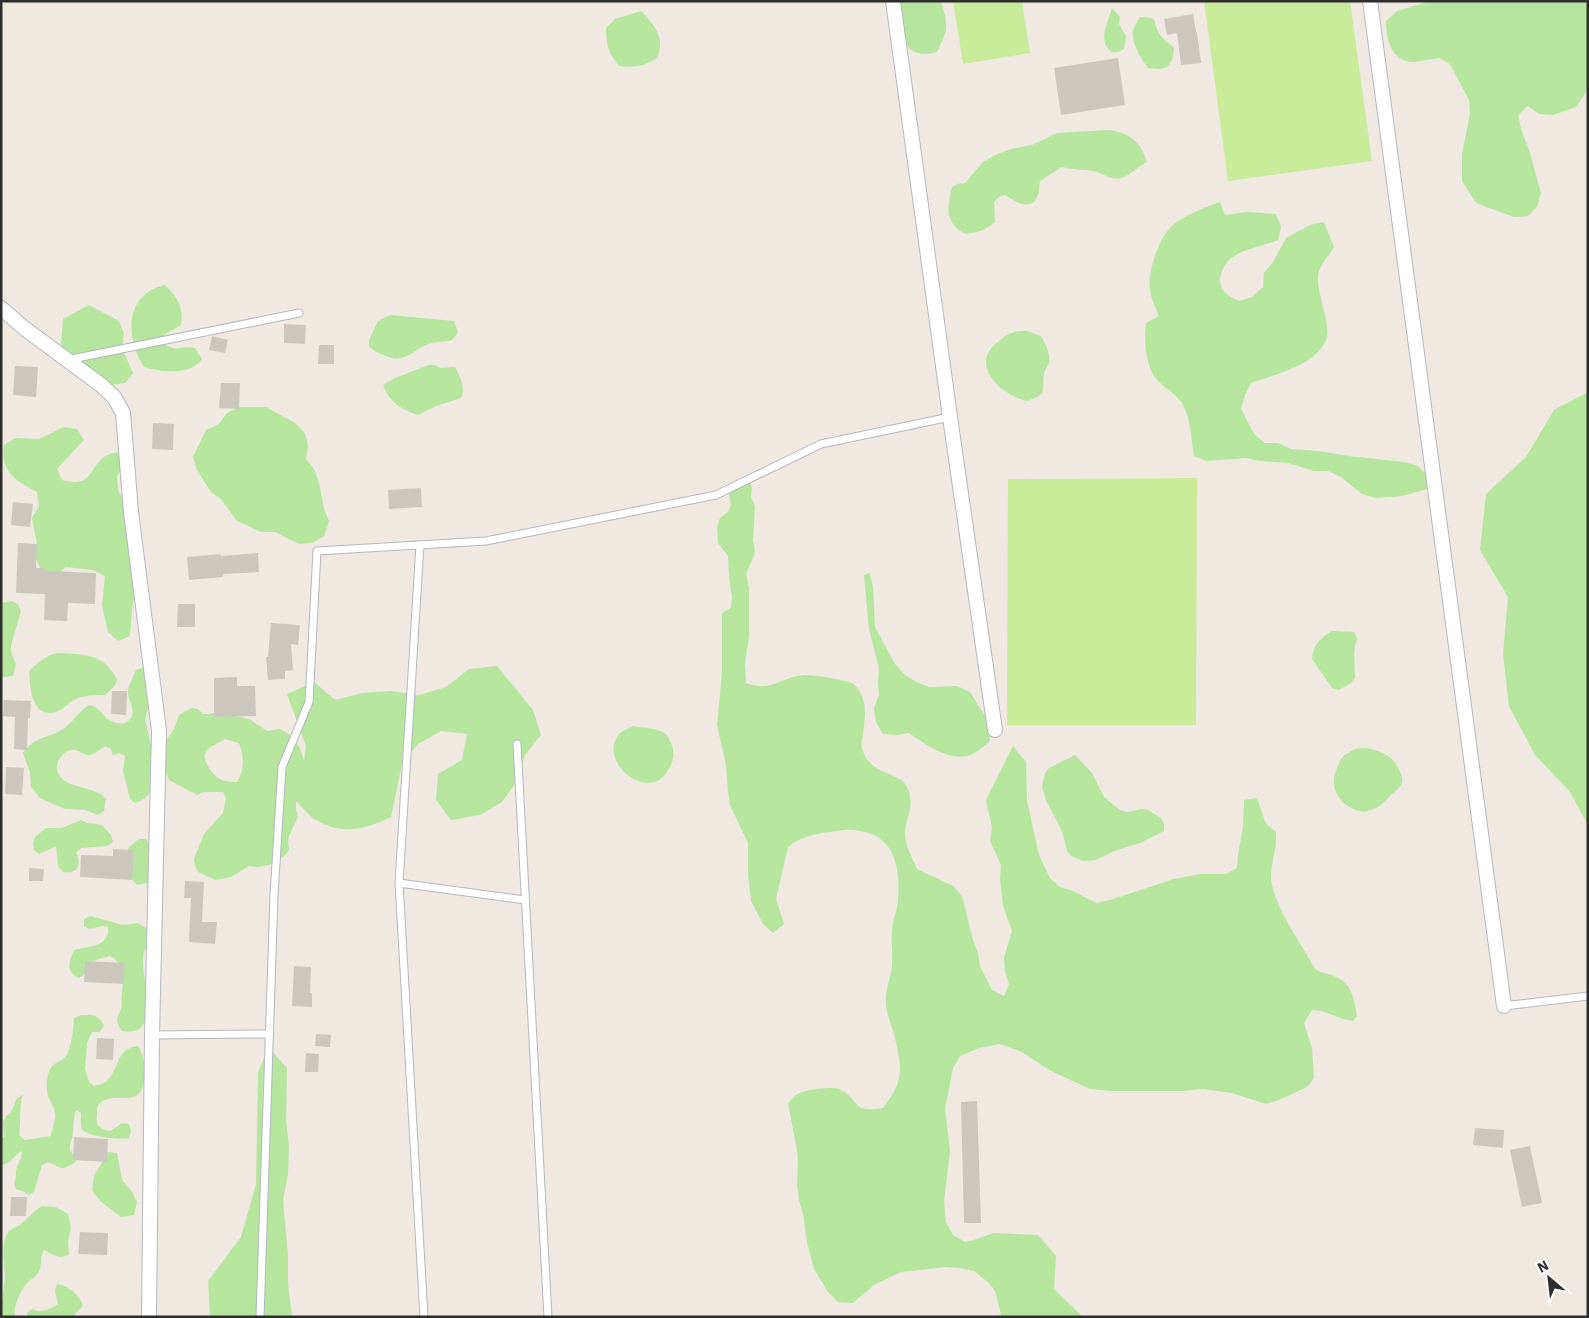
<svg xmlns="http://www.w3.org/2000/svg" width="1589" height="1318" font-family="'IBM Plex Sans',sans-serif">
<rect width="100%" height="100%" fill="#efe9e1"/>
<!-- green -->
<path fill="#b6e59e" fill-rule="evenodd" d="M 901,1 L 941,1 C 948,26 949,28 937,52 C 901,62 897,29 901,1 Z
M 1431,1 L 1588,1 L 1588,89 L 1576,107 L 1553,115 L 1539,114 L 1528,106 L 1518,115 L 1521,129 L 1530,153 L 1541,193 L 1537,207 L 1528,216 L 1514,217 L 1476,203 L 1462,181 L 1462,154 L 1470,113 L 1469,100 L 1450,64 L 1439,58 C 1431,59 1423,61 1415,62 C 1391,63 1386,38 1386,21 L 1397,11 Z
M 1112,8 L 1120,17 L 1119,24 L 1126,36 L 1124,49 L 1118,52 L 1111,52 C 1097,39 1108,24 1112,8 Z
M 641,11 C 650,20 661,32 660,46 C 660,50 658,55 657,58 C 644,66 635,68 619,66 C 609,54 606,45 606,28 L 615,19 Z
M 1140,17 C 1160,17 1152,21 1159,33 C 1162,39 1170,43 1174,48 C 1172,67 1168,71 1148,68 C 1141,59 1131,42 1133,31 C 1134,26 1138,21 1140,17 Z
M 1108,130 C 1129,132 1141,142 1147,162 C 1138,166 1132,174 1124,177 C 1112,182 1105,174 1094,171 C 1083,169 1073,170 1062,167 L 1040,181 C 1039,186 1040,192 1037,197 C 1031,212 1014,201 1005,195 L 999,197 L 994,202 L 995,222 C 986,230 977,233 965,234 C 944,220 947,210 952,187 L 957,184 L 965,183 L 983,162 L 995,155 L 1011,149 L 1032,145 L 1057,133 Z
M 1220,202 L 1225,215 L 1248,212 L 1276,214 L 1281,227 L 1278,240 C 1255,250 1224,249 1220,279 C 1219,291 1230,297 1239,301 L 1252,297 L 1263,287 L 1264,273 L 1273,262 L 1286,238 L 1310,225 L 1324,222 L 1334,247 C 1330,254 1323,261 1320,269 C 1315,280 1320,292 1322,303 C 1324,313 1329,326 1327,337 C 1320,364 1274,375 1251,383 L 1245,395 L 1241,409 L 1254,434 L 1265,443 L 1278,443 L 1291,449 L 1319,451 L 1348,456 L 1404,462 L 1418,466 L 1428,476 L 1427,489 L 1402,496 L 1376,498 L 1362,494 L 1341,477 L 1328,471 L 1314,471 L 1288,463 L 1260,461 L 1246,458 L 1206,461 L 1194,456 C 1191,440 1191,417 1182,403 C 1175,393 1161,386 1154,376 C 1145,362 1144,338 1146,323 L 1159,316 C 1156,308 1151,299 1150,290 C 1147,274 1159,237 1172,226 C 1181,217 1208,206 1220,202 Z
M 165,285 C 177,297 184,307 181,325 L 164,335 L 163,342 C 175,354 181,345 195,348 L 202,359 C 190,376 161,372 144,367 C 125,338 124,294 165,285 Z
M 89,305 L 119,321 L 124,334 L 122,348 L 133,373 L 125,383 L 111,385 L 86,375 L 67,356 L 61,345 L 63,319 Z
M 390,315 L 454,321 L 458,332 C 452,345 443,340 432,343 C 414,347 407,365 386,356 C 379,354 374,351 369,347 L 369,340 L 378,321 Z
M 1027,331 L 1041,336 C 1045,343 1051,354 1049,363 C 1047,367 1045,370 1044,374 C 1041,391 1049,394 1027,401 C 1001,395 967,364 999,341 C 1003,338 1007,334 1012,333 C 1016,331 1022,331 1027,331 Z
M 429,365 L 435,365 L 441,368 L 455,367 C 460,377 466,387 461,398 L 436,406 L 418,415 C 402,410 389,402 383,385 L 395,378 Z
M 1588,392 L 1588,825 L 1570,792 L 1535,755 L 1509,706 L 1503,654 L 1508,597 L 1480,550 L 1486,494 L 1526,457 L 1554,410 Z
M 239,407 L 266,407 L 295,423 L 305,433 L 308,446 L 306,459 L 314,469 L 319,483 L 324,509 L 329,521 L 324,536 L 312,543 L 299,544 L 275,532 L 261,532 L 237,521 L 221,499 L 211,492 L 197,470 L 193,457 L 206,430 L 219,424 L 227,413 Z
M 64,427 L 77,429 L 84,440 L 57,469 L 62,480 C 91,488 87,472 104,457 C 107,454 114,453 119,452 L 124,465 L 117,476 L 118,490 L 124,502 L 126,529 L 131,542 L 129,556 L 135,568 L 137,582 L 132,609 L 130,636 L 118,641 L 108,632 L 102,605 L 105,576 L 93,570 L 66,567 L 46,583 L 36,558 L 37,544 L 32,518 L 39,506 L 37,492 C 17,481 0,473 4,445 L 16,438 L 39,439 Z
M 749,481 L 752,487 L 751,498 L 755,506 L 753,540 L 755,553 L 746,574 L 749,588 L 749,636 L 745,664 L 746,683 C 772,693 780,677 804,675 C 816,675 837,679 849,682 C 855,684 857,687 860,692 C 868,707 864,721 863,736 C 862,740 861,744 862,748 C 870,779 904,769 909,792 C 914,810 905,819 905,833 C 905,846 912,857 917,869 L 953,886 L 962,896 L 973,940 L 978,953 L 980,966 L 992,990 L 1004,996 L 1009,984 L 1005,971 L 1004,958 L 1012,931 L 1003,906 L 1000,879 L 1001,865 L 990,841 L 992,827 L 986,800 L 1013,746 L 1026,762 L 1027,801 L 1039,855 L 1050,878 L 1060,887 L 1073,891 L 1096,903 L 1110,900 L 1174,879 L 1201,874 L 1226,874 L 1237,868 L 1238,854 L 1243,827 L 1244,800 L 1257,798 L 1266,824 L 1276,832 C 1277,849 1272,859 1271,874 C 1270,902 1302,944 1315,969 C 1321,974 1327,973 1334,976 C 1352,983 1354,998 1357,1016 L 1353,1021 C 1339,1020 1327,1010 1312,1010 L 1304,1023 L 1312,1048 L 1314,1078 L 1310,1084 L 1305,1088 L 1279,1100 L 1266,1104 L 1232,1093 L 1203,1089 L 1182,1091 L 1111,1091 L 1090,1089 L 1051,1071 L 1020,1051 L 1000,1044 L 979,1048 L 960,1056 L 953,1068 L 945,1109 L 950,1151 L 944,1202 L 946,1222 L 953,1235 L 965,1242 L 974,1240 L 993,1233 L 1038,1235 L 1056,1256 L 1054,1289 L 1083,1317 L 997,1317 L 1001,1314 L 995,1291 L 990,1284 L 974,1271 L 960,1268 L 946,1267 L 901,1272 L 874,1285 L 853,1303 L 838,1302 L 828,1292 L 814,1269 L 807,1242 L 803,1214 L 799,1200 L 797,1186 L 798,1159 L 796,1145 L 788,1103 C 790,1101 793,1097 796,1095 C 802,1090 831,1086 839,1089 C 860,1098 850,1114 883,1108 C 905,1081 902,1067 894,1034 C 890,1021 885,1011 886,997 C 886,987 891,977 892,967 C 893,955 891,942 892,929 C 893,919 898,909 898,899 C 900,875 897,843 871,834 C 862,831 855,829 845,830 C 823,833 806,833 788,847 L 776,899 L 784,924 L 773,933 L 763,924 L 751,901 L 748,873 L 748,843 L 730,805 L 728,792 L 726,765 L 717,725 L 722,673 L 722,613 L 731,608 L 732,597 L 729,577 L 728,556 L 718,543 L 717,528 L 720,518 L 728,512 L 731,504 L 728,491 Z
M 870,573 L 873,587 L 875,627 L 895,664 L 904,674 L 916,682 L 929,687 L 957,686 L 970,692 L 985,716 L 989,728 L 990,741 C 983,747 976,754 967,756 C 946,760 925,744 909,733 L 896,735 L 883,734 L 876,722 L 874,708 L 879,695 L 878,682 L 879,668 L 869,629 L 864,575 Z
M 12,601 L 18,604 L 21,611 L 11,645 L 11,652 L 16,664 L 13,676 L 1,677 L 1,603 Z
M 1332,631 L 1354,632 L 1357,638 L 1354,652 L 1355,678 L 1351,683 L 1339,690 L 1332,688 L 1312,659 C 1313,645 1320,638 1332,631 Z
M 58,653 C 85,655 102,652 117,679 L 115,686 L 105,695 C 95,695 87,695 78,698 C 70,701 65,708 58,711 C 32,721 30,688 29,671 C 38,663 46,655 58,653 Z
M 497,666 L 533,710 L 541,735 L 525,755 L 517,781 L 502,802 L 480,815 L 451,820 L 436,800 L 438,774 L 462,760 L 467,734 L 441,731 L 418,744 L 402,764 L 391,817 C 365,829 344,836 316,820 C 309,816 302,807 296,801 L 296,810 L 298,817 L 289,836 L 288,842 L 289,849 L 286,855 L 269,865 L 256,867 L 249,866 L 231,877 L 216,880 L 198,872 L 195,866 L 194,859 L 204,834 L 223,813 L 226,798 L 223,792 L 203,792 L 197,795 L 169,780 L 164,767 L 162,746 L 174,729 L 179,715 L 191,708 L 198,709 L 203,714 L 210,714 L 223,710 L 235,716 L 249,719 L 267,731 L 280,729 L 293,737 L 294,741 L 299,746 L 304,760 L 306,746 L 287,694 L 314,682 L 335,700 L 362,693 L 391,691 L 419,695 L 446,687 L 469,669 ZM 225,739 L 239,743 C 244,756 245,770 237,782 C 233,782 228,782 225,781 C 215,779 199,760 207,750 C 211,746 220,742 225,739 Z
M 144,667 L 157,683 L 157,695 L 148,707 L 145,720 L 153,753 L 150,766 L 155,786 C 149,794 145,800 135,803 L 130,799 L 123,771 L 125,756 L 119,753 L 113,755 L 111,749 L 105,746 C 100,749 94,756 87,755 C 84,755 80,751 76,750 C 65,747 53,763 58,773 C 67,791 94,784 106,799 L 104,811 L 98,815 L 85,810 L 65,809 L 40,798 L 31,787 L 30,772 L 23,753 C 37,734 51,739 67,726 C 76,719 80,709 90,705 C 103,709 103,718 111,721 C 116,723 122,725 127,722 C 140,713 126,700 128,689 C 130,682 134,676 136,670 Z
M 634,726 C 642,728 656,728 663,732 C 667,734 669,738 670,741 C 676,753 674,762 666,773 C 646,802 596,760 620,733 C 624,730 629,728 634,726 Z
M 1362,748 C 1373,748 1390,754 1396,764 C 1406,782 1404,784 1390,796 C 1384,803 1377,809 1368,811 C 1353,814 1336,800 1334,785 C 1333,776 1338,764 1343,756 L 1355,749 Z
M 1075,755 L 1092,773 L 1104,797 L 1120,810 L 1127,812 L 1142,809 L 1148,810 L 1161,818 L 1164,824 L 1164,831 L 1140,843 L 1114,851 L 1096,860 L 1083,861 L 1071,856 L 1067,851 L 1062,831 L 1046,800 L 1042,787 L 1045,773 L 1049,768 Z
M 81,820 L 87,823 L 102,825 L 111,835 L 113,842 L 107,846 L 81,848 L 76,853 C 82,865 78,874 63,872 L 58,866 L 56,846 L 39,854 L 34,850 L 33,843 L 35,837 L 46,828 L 62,828 Z
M 139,839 L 146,839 L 153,851 L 150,882 L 137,885 C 127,877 128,860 128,848 Z
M 91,916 L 123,925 L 138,923 L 149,930 L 153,937 C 147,944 143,951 143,961 C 142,981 162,1039 122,1031 C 114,1019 118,1018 122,1006 C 122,1003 121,998 122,994 C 123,979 125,964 110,956 C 103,958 94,959 90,965 C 85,971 86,975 79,978 C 65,972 69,962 74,950 C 88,946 110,948 108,927 L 102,926 L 89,929 L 84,926 L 84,919 Z
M 81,1015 C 93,1015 99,1014 104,1026 L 100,1031 L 101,1032 L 92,1032 L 87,1043 L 85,1069 L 89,1082 L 94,1086 C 123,1082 110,1048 138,1046 C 143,1054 145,1063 145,1072 C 143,1114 119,1089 101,1102 C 97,1105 97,1108 97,1112 C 96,1125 96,1128 110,1131 L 122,1123 L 129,1124 L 131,1131 L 129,1138 C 122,1140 87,1137 82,1129 C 80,1125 81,1118 81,1113 L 76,1110 C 73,1118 74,1126 73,1134 C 72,1140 69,1144 70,1150 L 74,1155 L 76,1162 C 59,1171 64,1169 48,1162 L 42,1165 L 34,1192 L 28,1195 L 23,1191 L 16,1189 L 14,1183 C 16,1179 16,1176 16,1171 C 17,1164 22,1159 22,1151 C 13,1155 13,1163 1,1165 L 1,1139 L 4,1137 L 3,1122 L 6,1116 L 11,1112 L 17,1098 L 23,1095 C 19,1104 21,1123 19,1135 L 25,1140 L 51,1136 C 52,1128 56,1120 55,1113 C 54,1107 51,1103 49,1098 C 46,1091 46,1082 48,1075 C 51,1061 60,1064 66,1056 C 71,1050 74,1026 74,1018 Z
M 268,1047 L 287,1068 L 286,1120 L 289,1146 L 288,1174 L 283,1200 L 288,1255 L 288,1283 L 292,1317 L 210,1317 L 208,1281 L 241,1237 L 256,1184 L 258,1073 Z
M 108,1152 L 117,1153 L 122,1180 L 131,1190 L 137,1202 L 134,1215 L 121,1217 L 100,1201 L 92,1190 L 94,1176 Z
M 42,1206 L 56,1207 L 68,1214 L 71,1228 L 68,1241 L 69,1255 C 58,1259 54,1255 44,1250 C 40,1257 42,1262 40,1269 C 38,1277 31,1278 26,1284 C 21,1290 12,1309 15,1317 L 1,1317 C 1,1303 4,1291 5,1278 C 5,1264 0,1245 8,1232 C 11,1229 17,1227 21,1224 C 29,1218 33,1211 42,1206 Z
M 57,1284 C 69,1286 80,1295 83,1306 L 72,1317 L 27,1317 L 27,1313 L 32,1309 C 41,1313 50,1310 58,1304 L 55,1291 Z"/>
<!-- pitch -->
<path fill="#c9ec9a" d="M 953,1 L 1022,1 L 1030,53 L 963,64 Z
M 1204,1 L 1350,1 L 1372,161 L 1228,181 Z
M 1197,478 L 1196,725 L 1007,725 L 1008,479 Z"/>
<!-- building -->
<path fill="#cbc7bf" d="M 1193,14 L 1196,32 L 1197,32 L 1201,63 L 1181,65 L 1177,33 L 1167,35 L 1164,19 Z
M 1118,58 L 1125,105 L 1061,115 L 1054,68 Z
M 284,324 L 306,325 L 305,344 L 284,343 Z
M 212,336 L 228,340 L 225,353 L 209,350 Z
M 319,345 L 334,345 L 334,364 L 318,364 Z
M 15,366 L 38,367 L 36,397 L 13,395 Z
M 221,383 L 240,383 L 239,409 L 219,408 Z
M 153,423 L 174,424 L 173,450 L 152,449 Z
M 421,488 L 422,507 L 389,509 L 388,490 Z
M 13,502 L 33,504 L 30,527 L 11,525 Z
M 18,543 L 37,544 L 36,568 L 46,568 L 46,571 L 96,573 L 95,604 L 68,603 L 67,621 L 44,620 L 45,594 L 16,593 Z
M 258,553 L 259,572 L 223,574 L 223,577 L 189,580 L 187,557 L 221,554 L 221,556 Z
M 178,604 L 195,604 L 195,627 L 177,627 Z
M 271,623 L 300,625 L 298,645 L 291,644 L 293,670 L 285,671 L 285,679 L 268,680 L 266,657 L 268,657 Z
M 237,677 L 237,686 L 255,686 L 256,716 L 214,717 L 214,678 Z
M 112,691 L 127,691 L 126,715 L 111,714 Z
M 4,700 L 31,701 L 30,718 L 28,718 L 27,750 L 14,749 L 15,717 L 3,716 Z
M 6,767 L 24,768 L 22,795 L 5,794 Z
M 113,849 L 134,850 L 132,880 L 80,877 L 81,855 L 113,856 Z
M 29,868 L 44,869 L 43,881 L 29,881 Z
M 185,881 L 204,882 L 202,922 L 217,922 L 215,944 L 189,942 L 191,898 L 184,898 Z
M 85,961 L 125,963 L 123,984 L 84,982 Z
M 294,966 L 311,967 L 310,993 L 312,993 L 312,1007 L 292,1006 Z
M 316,1034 L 331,1035 L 330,1047 L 315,1046 Z
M 97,1038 L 114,1039 L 113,1060 L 96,1059 Z
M 306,1053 L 319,1054 L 318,1072 L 305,1072 Z
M 977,1101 L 981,1223 L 964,1223 L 961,1102 Z
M 1475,1128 L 1504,1130 L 1503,1148 L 1473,1145 Z
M 74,1137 L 108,1139 L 107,1162 L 73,1160 Z
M 1530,1146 L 1542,1203 L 1522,1207 L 1510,1150 Z
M 11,1197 L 27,1197 L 26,1216 L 10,1216 Z
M 80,1232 L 108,1233 L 107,1255 L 78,1254 Z"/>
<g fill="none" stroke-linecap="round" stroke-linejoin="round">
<!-- service casing -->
<g stroke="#b4b7c1" stroke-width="9">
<path id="service" d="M 67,360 L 299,313
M 420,545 L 399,883 L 424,1317
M 517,744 L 548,1317
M 399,883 L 525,900
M 1504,1006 L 1588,996
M 152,1035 L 268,1034
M 260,1317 L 274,895 L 282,767 L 309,702 L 317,551 L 486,541 L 716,495 L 821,444 L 950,417"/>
</g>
<!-- minor casing -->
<g stroke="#b4b7c1" stroke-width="16">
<path id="minor" d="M 893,1 L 950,417 L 995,730
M 1370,1 L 1504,1006
M 1,308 L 24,328 L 101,385 L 114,397 L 123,413 L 131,512 L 159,731 L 152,1035 L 149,1317"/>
</g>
<!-- service -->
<use href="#service" stroke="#fff" stroke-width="7"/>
<!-- minor -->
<use href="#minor" stroke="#fff" stroke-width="14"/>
</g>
<!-- border -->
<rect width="1589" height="1318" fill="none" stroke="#2e2e2e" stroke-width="5"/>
<!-- north arrow -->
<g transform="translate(1549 1278) rotate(332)" stroke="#ffffff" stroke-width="4" paint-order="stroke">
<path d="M0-4L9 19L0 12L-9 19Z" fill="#2e2e2e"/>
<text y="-8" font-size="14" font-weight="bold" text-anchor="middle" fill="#2e2e2e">N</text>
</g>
</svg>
